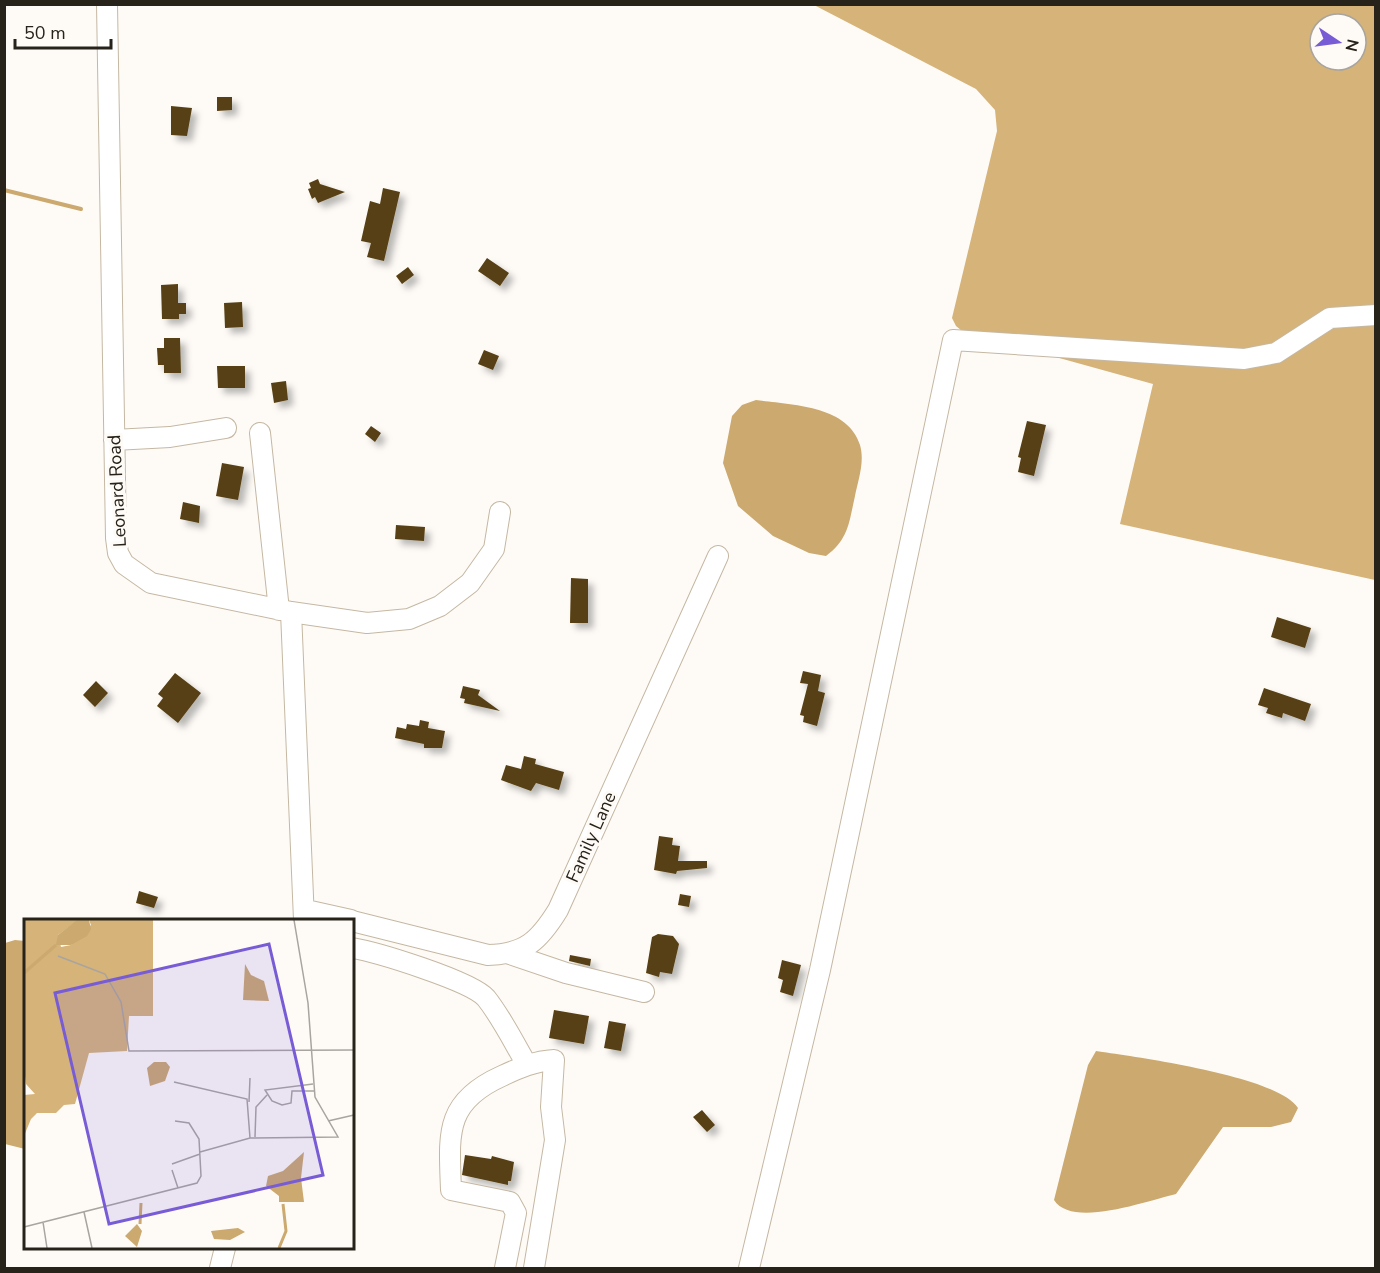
<svg xmlns="http://www.w3.org/2000/svg" width="1380" height="1273" font-family="'Nunito Sans',sans-serif">
<defs>
<filter id="shadow"><feDropShadow dx="5.5" dy="5.5" stdDeviation="3" flood-color="#0004"/></filter>
</defs>
<rect width="100%" height="100%" fill="#fefbf7"/>
<!-- forest -->
<path fill="#d5b379" fill-rule="evenodd" d="M 814,5 L 1375,5 L 1375,580 L 1120,524 L 1153,384 L 962,331 L 956,326 L 952,318 L 997,131 L 995,110 L 976,89 ZM 1320,24 L 1356,24 L 1356,60 L 1320,60 Z"/>
<!-- water -->
<path fill="#cba96f" d="M 756,400 C 790,405 848,405 860,445 C 865,462 858,480 855,496 C 849,522 849,539 826,556 L 809,553 L 773,536 L 738,506 L 723,463 L 732,416 L 742,405 Z
M 15,940 L 25,941 L 25,1149 L 5,1144 L 5,943 Z
M 1096,1051 C 1136,1057 1278,1076 1298,1108 L 1291,1122 L 1271,1127 L 1223,1127 L 1176,1194 C 1149,1200 1072,1229 1054,1200 L 1088,1065 Z"/>
<g fill="none" stroke-linecap="round" stroke-linejoin="round">
<!-- stream -->
<path stroke="#cba96f" stroke-width="4" d="M 4,190 L 81,209"/>
</g>
<!-- building -->
<path fill="#584013" filter="url(#shadow)" d="M 217,97 L 232,97 L 232,110 L 217,111 Z
M 171,106 L 192,108 L 187,136 L 171,135 Z
M 318,179 L 320,184 L 345,192 L 318,203 L 315,197 L 312,199 L 308,189 L 311,188 L 309,183 Z
M 383,188 L 400,192 L 384,261 L 367,257 L 371,243 L 361,241 L 370,201 L 380,204 Z
M 487,258 L 509,273 L 500,286 L 478,271 Z
M 408,267 L 414,275 L 402,284 L 396,276 Z
M 178,284 L 178,303 L 186,303 L 186,314 L 179,314 L 179,319 L 162,319 L 161,285 Z
M 242,302 L 243,327 L 225,328 L 224,303 Z
M 164,338 L 180,338 L 181,373 L 164,373 L 164,365 L 158,365 L 157,348 L 164,348 Z
M 484,350 L 499,356 L 493,370 L 478,364 Z
M 217,366 L 245,366 L 245,388 L 218,388 Z
M 286,381 L 288,400 L 274,403 L 271,383 Z
M 1027,421 L 1046,425 L 1034,476 L 1018,472 L 1021,458 L 1018,457 Z
M 371,426 L 381,433 L 375,442 L 365,434 Z
M 222,463 L 244,467 L 238,500 L 216,496 Z
M 183,502 L 200,506 L 199,523 L 180,519 Z
M 396,525 L 425,527 L 424,541 L 395,539 Z
M 571,578 L 588,579 L 588,623 L 570,623 Z
M 1277,617 L 1311,628 L 1305,648 L 1271,637 Z
M 803,671 L 821,675 L 818,691 L 825,693 L 817,726 L 803,722 L 804,716 L 800,715 L 808,684 L 800,683 Z
M 175,673 L 201,693 L 178,723 L 157,706 L 163,698 L 158,694 Z
M 96,681 L 108,693 L 95,707 L 83,695 Z
M 463,686 L 480,690 L 478,695 L 500,711 L 464,703 L 465,699 L 460,698 Z
M 1264,688 L 1311,704 L 1305,721 L 1283,713 L 1282,718 L 1266,713 L 1268,708 L 1258,705 Z
M 420,720 L 429,722 L 428,728 L 445,731 L 442,748 L 424,748 L 424,744 L 395,738 L 397,727 L 406,729 L 407,724 L 419,726 Z
M 524,756 L 536,759 L 535,764 L 564,772 L 559,790 L 536,783 L 531,791 L 501,780 L 506,765 L 521,769 Z
M 659,836 L 673,838 L 672,845 L 680,846 L 678,861 L 707,861 L 707,868 L 677,871 L 676,874 L 654,870 Z
M 139,891 L 158,897 L 154,908 L 136,903 Z
M 680,894 L 691,896 L 689,907 L 678,905 Z
M 658,934 L 673,936 L 679,944 L 672,974 L 660,972 L 659,977 L 646,973 L 652,937 Z
M 570,955 L 591,959 L 590,966 L 569,961 Z
M 782,960 L 801,965 L 793,996 L 780,992 L 783,980 L 778,978 Z
M 554,1010 L 589,1016 L 584,1044 L 549,1038 Z
M 609,1021 L 626,1024 L 621,1051 L 604,1048 Z
M 702,1110 L 715,1125 L 707,1132 L 693,1117 Z
M 465,1155 L 491,1159 L 492,1156 L 514,1162 L 511,1181 L 508,1181 L 508,1185 L 462,1175 Z"/>
<g fill="none" stroke-linecap="round" stroke-linejoin="round">
<!-- minor casing -->
<g stroke="#c5b8a3" stroke-width="22">
<path id="minor" d="M 107,4 L 116,538 L 118,553 L 124,564 L 151,583 L 291,612 L 367,623 L 409,619 L 440,606 L 470,583 L 494,549 L 500,512
M 260,433 L 279,610
M 114,440 L 170,437 L 226,428
M 291,612 L 304,920
M 306,910 L 351,920
M 352,921 L 488,955 C 525,954 539,941 558,910 L 718,556
M 352,948 C 377,952 471,981 486,998 C 502,1018 514,1043 527,1065
M 510,954 L 566,973 L 644,992
M 220,1268 L 225,1248
M 505,1268 L 516,1213 L 510,1202 L 451,1190 C 449,1134 444,1102 502,1076 C 519,1068 535,1061 554,1060 L 551,1107 L 555,1140 L 534,1268
M 749,1268 L 820,970 L 953,340 L 1244,359 L 1276,353 L 1330,318 L 1376,315"/>
</g>
<!-- minor -->
<use href="#minor" stroke="#fff" stroke-width="20"/>
</g>
<g text-anchor="middle" stroke-width="6" stroke-linejoin="round" paint-order="stroke">
<!-- street labels -->
<g font-size="18" fill="#27221a" stroke="#fefbf7">
<text transform="translate(117 491) rotate(-93)" y="6">Leonard Road</text>
<text transform="translate(591 837) rotate(-66)" y="6">Family Lane</text>
</g>
</g>
<!-- overview -->
<g transform="translate(24 919)">
<rect width="330" height="330" fill="#fefbf7"/>
<path d="M 0,1 L 54,1 L 34,16 L 37,28 L 47,26 L 67,6 L 65,1 L 129,1 L 129,97 L 105,97 L 103,132 L 65,134 L 51,185 L 40,186 L 32,194 L 13,194 L 7,200 L 0,217 L 0,176 L 11,175 L 2,165 L 0,149 Z" fill="#d5b379"/>
<path d="M 53,1 L 65,1 L 67,10 L 63,17 L 47,26 L 32,26 L 34,16 ZM 221,45 L 227,56 L 240,62 L 245,82 L 219,81 ZM 130,143 L 142,143 L 146,148 L 141,162 L 126,167 L 123,149 ZM 280,233 L 277,259 L 280,283 L 255,283 L 255,277 L 242,267 L 244,257 L 259,252 ZM 113,305 L 118,312 L 113,328 L 101,317 ZM 214,309 L 221,313 L 206,321 L 190,320 L 187,312 Z" fill="#cba96f"/>
<path fill="none" stroke="#cba96f" stroke-width="3" d="M 0,54 L 32,26M 116,305 L 117,284M 255,329 L 262,312 L 259,285"/>
<path fill="none" stroke="#a8a49f" stroke-width="1.5" d="M 34,37 L 81,55 L 97,83 L 105,132 L 330,131M 150,163 L 223,180 L 226,219M 289,165 L 241,171 L 248,182 L 258,186 L 267,184 L 268,172 L 290,172M 225,183 L 226,159M 304,202 L 330,196M 231,218 L 232,188 L 243,176M 176,233 L 226,219 L 314,218 L 291,178 L 284,84 L 270,1M 148,245 L 176,235M 148,251 L 154,269M 60,293 L 68,329M 19,303 L 23,329M 0,308 L 173,264 L 177,257 L 175,220 L 165,204 L 151,202"/>
<path fill="#785cd6" fill-opacity="0.15" stroke="#785cd6" stroke-width="3" d="M 245,25 L 299,256 L 85,305 L 31,74 Z"/>
<rect width="330" height="330" fill="none" stroke="#27221a" stroke-width="3"/>
</g>
<!-- border -->
<rect width="1380" height="1273" fill="none" stroke="#27221a" stroke-width="12"/>
<!-- north arrow -->
<g transform="translate(1338 42) rotate(103)"><circle r="28" fill="#fefbf7" stroke="#a8a49f" stroke-width="1.5"/>
<path d="M0-4.5L10 22L0 15L-10 22Z" fill="#785cd6"/>
<text y="-9" font-size="16" font-weight="bold" text-anchor="middle" fill="#27221a">N</text>
</g>
<!-- scale -->
<path d="M15 39v9h96v-9" fill="none" stroke="#27221a" stroke-width="3"/>
<text x="24" y="39" font-size="18" fill="#27221a" stroke="#fefbf7" stroke-width="4.5" paint-order="stroke">50 m</text>
</svg>
